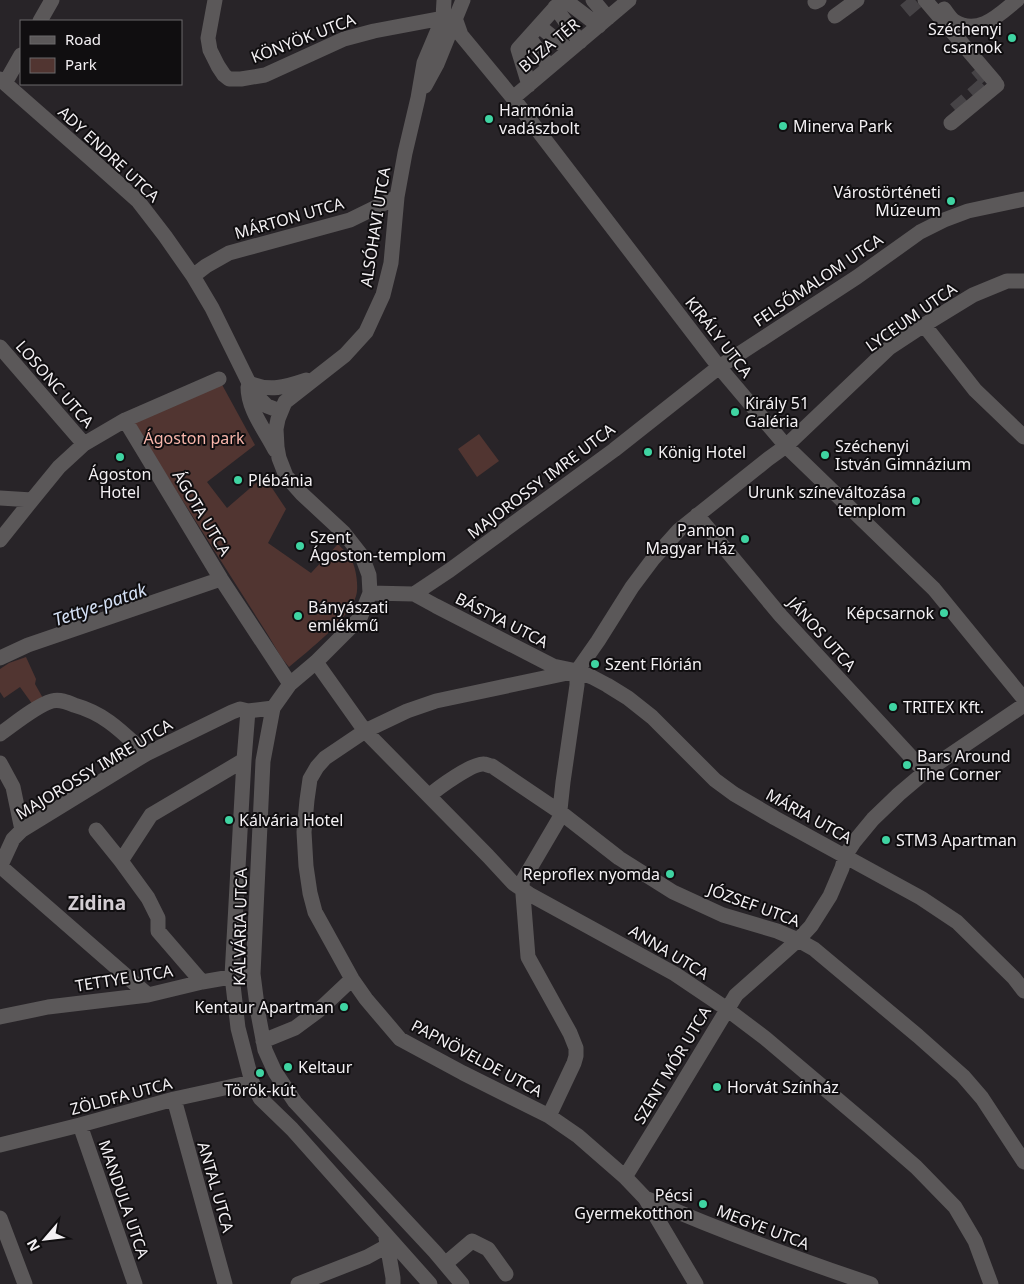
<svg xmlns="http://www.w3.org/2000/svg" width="1024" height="1284" font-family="'Noto Sans',sans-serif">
<rect width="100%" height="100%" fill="#282428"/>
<!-- green -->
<path fill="#513531" d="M 220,381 L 255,445 L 207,482 L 227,508 L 264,476 L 286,509 L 268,543 L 311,573 L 338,544 C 342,549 348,553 351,559 C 356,567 359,587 356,596 C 350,618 307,652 289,667 L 281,657 L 268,635 L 132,421 Z
M 479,434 L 499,461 L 477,477 L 458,449 Z
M 26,657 L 36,679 L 35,684 L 44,700 L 33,705 L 20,687 L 4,698 L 0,692 L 0,669 L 9,663 Z"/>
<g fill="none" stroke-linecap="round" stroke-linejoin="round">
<!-- minor-tunnel -->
<path stroke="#464346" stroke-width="15" stroke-dasharray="15 8" stroke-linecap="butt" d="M 905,11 L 918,0
M 955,110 L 988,81 L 977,68"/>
<!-- minor -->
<path stroke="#5b5859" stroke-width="15" d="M 215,0 L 208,38 L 210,50 L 218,66 L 224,75 L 229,79 L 241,79 L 265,75 L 344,39 L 374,31 L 443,18
M 444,0 L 443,18 L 424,63 L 418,98 L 405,153 L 397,197 L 391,263 L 383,295 L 366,332 L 345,355 L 285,402 L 278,419 L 276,429 L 277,447 L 279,458 L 286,476 L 302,494 L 344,533 L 362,556 L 369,575 L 370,593 L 360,618 L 316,662 L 290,684 L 273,708 L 263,761 L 253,974 L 258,1013 L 265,1050 L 275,1072 L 295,1102 L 435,1252 L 462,1284
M 565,0 L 599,26
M 593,0 L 608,18
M 925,0 L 995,82
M 815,2 L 819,0
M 555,7 L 580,42
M 944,9 C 947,13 950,18 954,21 C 978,37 1000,14 1017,0
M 835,16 L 857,0
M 455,18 L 461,35 L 513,98 L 719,367 L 786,446 L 934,589 L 1024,699
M 40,21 L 52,0
M 539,26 L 569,50
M 529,37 L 549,67
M 0,79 L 90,158 L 138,201 L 165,236 L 193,276 L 212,308 L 249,383 L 258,397 L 267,406 L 280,411
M 5,83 L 21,55
M 529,85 L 518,49 L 562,0
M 425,86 L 437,64 L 463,0
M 513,98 L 629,0
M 951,123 L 997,85
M 193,276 L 206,266 L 229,253 L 350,220 L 397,197
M 924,325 L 975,390 L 1024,437
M 0,347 L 84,444
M 249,383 C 270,392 285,387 306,380
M 248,387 C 248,410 265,430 275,450
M 125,420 L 221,579 L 290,684
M 0,498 L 32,500
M 697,515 L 781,616 L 925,772
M 0,540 L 32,500 L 59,467 L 84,444 L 125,420 L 219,379
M 370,593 L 414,594 L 450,570 L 614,450 L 719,367 L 857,277 L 920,232 L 944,220 L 968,211 L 1024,199
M 414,594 L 436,606 L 553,666 L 577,671 L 592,677 L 607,685 L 628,698 L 652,717 L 715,780 L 734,794 L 775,818 L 921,898 L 957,922 L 1014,978 L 1024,991
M 0,658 L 28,645 L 221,579
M 316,662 L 365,731 L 488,856 L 513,883 L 529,894 L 675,974 L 724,1007 L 765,1038 L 870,1127 L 916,1167 L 955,1207 L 975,1241 L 991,1284
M 248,711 L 244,760 L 232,976 L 238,1028 L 252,1082 L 260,1098 L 292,1129 L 430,1284
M 0,734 C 13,725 37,705 52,701 C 60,699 67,702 74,705 C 106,714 122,732 146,754
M 0,763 L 13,787 L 22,830
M 429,796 C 438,788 472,763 484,764 C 486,764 489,766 492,766 L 560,812 L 619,858 L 673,892 L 723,915 L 777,931 L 798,940 L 814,949 L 918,1036 L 963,1076 L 982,1098 L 1024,1162
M 96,830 L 121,861 L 148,898 L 158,918 L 158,931 L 202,982
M 121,861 L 151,815 L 244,760
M 0,866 L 148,995
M 0,867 L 13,839 L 22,830 L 146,754 L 232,712 L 240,709 L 248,711 L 273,708
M 0,1017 L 48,1007 L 148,995 L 202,982 L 242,975
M 263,1041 L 295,1028 L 318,1011 L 352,979
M 174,1099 L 225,1284
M 549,1116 L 574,1063 L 576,1056 L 576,1048 L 570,1033 L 528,957 L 522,882 L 559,819 L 563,782 L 577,685 L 577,671
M 80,1125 L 135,1284
M 0,1145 L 80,1125 L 174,1099 L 252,1082
M 625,1177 L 670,1104 L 736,995 L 798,940 L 811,926 L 830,896 L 842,868 L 845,856 L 854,842 L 873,819 L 899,794 L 925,772 L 1024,705
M 645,1198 C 719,1230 794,1258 871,1284
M 0,1218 L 25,1284
M 386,1238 L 393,1278 L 393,1284
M 445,1264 L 472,1241 L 488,1249 L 506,1274
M 298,1284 L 367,1257 L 387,1246
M 696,1284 L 645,1198 L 625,1177 L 578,1136 L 549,1116 L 463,1073 L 400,1039 L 366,999 L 352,979 L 315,912 L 310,893 L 306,866 L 304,832 L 307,800 L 310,779 L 317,767 L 325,758 L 365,731 L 407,711 L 436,701 L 577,671 L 598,641 L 632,587 L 653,559 L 679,530 L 768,459 L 786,446 L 889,348 L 924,325 L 973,295 L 1007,281 L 1024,281"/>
</g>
<!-- markers -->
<g fill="#3fd4a2" stroke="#100e10" stroke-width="2">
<circle cx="1012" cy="38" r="5"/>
<circle cx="489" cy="119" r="5"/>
<circle cx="783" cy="126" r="5"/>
<circle cx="951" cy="201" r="5"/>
<circle cx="735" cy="412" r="5"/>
<circle cx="648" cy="452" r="5"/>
<circle cx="825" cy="455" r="5"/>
<circle cx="120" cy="457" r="5"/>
<circle cx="238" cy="480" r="5"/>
<circle cx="916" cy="501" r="5"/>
<circle cx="745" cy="539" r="5"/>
<circle cx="300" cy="546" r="5"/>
<circle cx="944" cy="613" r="5"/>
<circle cx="298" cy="616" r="5"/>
<circle cx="595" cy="664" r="5"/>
<circle cx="893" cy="707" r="5"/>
<circle cx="907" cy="765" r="5"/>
<circle cx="229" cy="820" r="5"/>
<circle cx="886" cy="840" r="5"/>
<circle cx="670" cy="874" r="5"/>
<circle cx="344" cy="1007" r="5"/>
<circle cx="288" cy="1067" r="5"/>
<circle cx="260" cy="1073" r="5"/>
<circle cx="717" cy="1087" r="5"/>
<circle cx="703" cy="1204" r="5"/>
</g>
<g text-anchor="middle" stroke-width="4" stroke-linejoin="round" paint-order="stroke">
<!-- poi labels -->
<g font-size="16" fill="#f3f0f3" stroke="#100e10" text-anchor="start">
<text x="1002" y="35" text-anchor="end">Széchenyi<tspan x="1002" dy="18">csarnok</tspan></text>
<text x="499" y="116">Harmónia<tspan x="499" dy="18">vadászbolt</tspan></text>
<text x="793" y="132">Minerva Park</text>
<text x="941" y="198" text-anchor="end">Várostörténeti<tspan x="941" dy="18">Múzeum</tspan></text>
<text x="745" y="409">Király 51<tspan x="745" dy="18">Galéria</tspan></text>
<text x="835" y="452">Széchenyi<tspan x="835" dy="18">István Gimnázium</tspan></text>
<text x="658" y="458">König Hotel</text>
<text x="120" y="480" text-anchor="middle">Ágoston<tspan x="120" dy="18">Hotel</tspan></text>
<text x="248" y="486">Plébánia</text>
<text x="906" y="498" text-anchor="end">Urunk színeváltozása<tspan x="906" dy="18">templom</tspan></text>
<text x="735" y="536" text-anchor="end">Pannon<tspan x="735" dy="18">Magyar Ház</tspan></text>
<text x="310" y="543">Szent<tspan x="310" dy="18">Ágoston-templom</tspan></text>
<text x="308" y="613">Bányászati<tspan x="308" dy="18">emlékmű</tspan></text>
<text x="934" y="619" text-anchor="end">Képcsarnok</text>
<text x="605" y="670">Szent Flórián</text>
<text x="903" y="713">TRITEX Kft.</text>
<text x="917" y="762">Bars Around<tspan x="917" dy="18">The Corner</tspan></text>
<text x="239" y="826">Kálvária Hotel</text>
<text x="896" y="846">STM3 Apartman</text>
<text x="660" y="880" text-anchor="end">Reproflex nyomda</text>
<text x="334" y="1013" text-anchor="end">Kentaur Apartman</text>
<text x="298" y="1073">Keltaur</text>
<text x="727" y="1093">Horvát Színház</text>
<text x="260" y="1096" text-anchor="middle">Török-kút</text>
<text x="693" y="1201" text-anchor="end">Pécsi<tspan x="693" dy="18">Gyermekotthon</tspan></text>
</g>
<!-- street labels -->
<g font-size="16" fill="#f3f0f3" stroke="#100e10">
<text transform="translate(303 38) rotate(-21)" y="6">KÖNYÖK UTCA</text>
<text transform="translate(549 45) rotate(-40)" y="6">BÚZA TÉR</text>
<text transform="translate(109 154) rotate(43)" y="6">ADY ENDRE UTCA</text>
<text transform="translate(289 218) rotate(-16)" y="6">MÁRTON UTCA</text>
<text transform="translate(375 227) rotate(-81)" y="6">ALSÓHAVI UTCA</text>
<text transform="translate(818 280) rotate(-34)" y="6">FELSŐMALOM UTCA</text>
<text transform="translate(911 317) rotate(-35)" y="6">LYCEUM UTCA</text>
<text transform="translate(719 337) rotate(52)" y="6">KIRÁLY UTCA</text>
<text transform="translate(55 384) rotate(49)" y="6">LOSONC UTCA</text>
<text transform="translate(541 481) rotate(-37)" y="6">MAJOROSSY IMRE UTCA</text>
<text transform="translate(202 513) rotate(59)" y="6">ÁGOTA UTCA</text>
<text transform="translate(502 620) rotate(27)" y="6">BÁSTYA UTCA</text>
<text transform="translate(822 634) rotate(48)" y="6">JÁNOS UTCA</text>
<text transform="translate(94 769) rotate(-31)" y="6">MAJOROSSY IMRE UTCA</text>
<text transform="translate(809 816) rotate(29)" y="6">MÁRIA UTCA</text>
<text transform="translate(754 905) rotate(20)" y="6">JÓZSEF UTCA</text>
<text transform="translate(240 927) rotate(-89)" y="6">KÁLVÁRIA UTCA</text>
<text transform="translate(669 952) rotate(31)" y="6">ANNA UTCA</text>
<text transform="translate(124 978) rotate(-9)" y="6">TETTYE UTCA</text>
<text transform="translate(477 1058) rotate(28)" y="6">PAPNÖVELDE UTCA</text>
<text transform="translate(672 1065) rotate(-59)" y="6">SZENT MÓR UTCA</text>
<text transform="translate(121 1096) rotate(-15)" y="6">ZÖLDFA UTCA</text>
<text transform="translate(216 1187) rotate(74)" y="6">ANTAL UTCA</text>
<text transform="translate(124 1199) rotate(71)" y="6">MANDULA UTCA</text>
<text transform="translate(763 1227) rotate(21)" y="6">MEGYE UTCA</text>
</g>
<!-- park labels -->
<g font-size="16" fill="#f8b6ab" stroke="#100e10">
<text x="194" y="444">Ágoston park</text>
</g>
<!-- water labels -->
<g font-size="18" font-style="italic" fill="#d4e0f5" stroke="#100e10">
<text transform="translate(100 605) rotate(-19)" y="6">Tettye-patak</text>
</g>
<!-- quarter labels -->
<g font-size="19" font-weight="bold" fill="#d3cdd3" stroke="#100e10">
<text x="97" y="910">Zidina</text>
</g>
</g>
<!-- legend -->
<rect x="20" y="20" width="162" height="65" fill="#100e10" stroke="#6b686b"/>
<rect x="30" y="36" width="25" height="8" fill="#5b5859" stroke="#6b686b"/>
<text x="65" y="45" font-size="15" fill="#f3f0f3">Road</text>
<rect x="30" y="58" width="25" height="15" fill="#513531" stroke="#6b686b"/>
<text x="65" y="70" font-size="15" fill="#f3f0f3">Park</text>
<!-- north arrow -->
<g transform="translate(45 1239) rotate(242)" stroke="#100e10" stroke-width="4" paint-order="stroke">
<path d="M0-4L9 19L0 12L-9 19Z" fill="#f3f0f3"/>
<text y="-8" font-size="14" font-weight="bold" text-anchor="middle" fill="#f3f0f3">N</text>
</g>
</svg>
